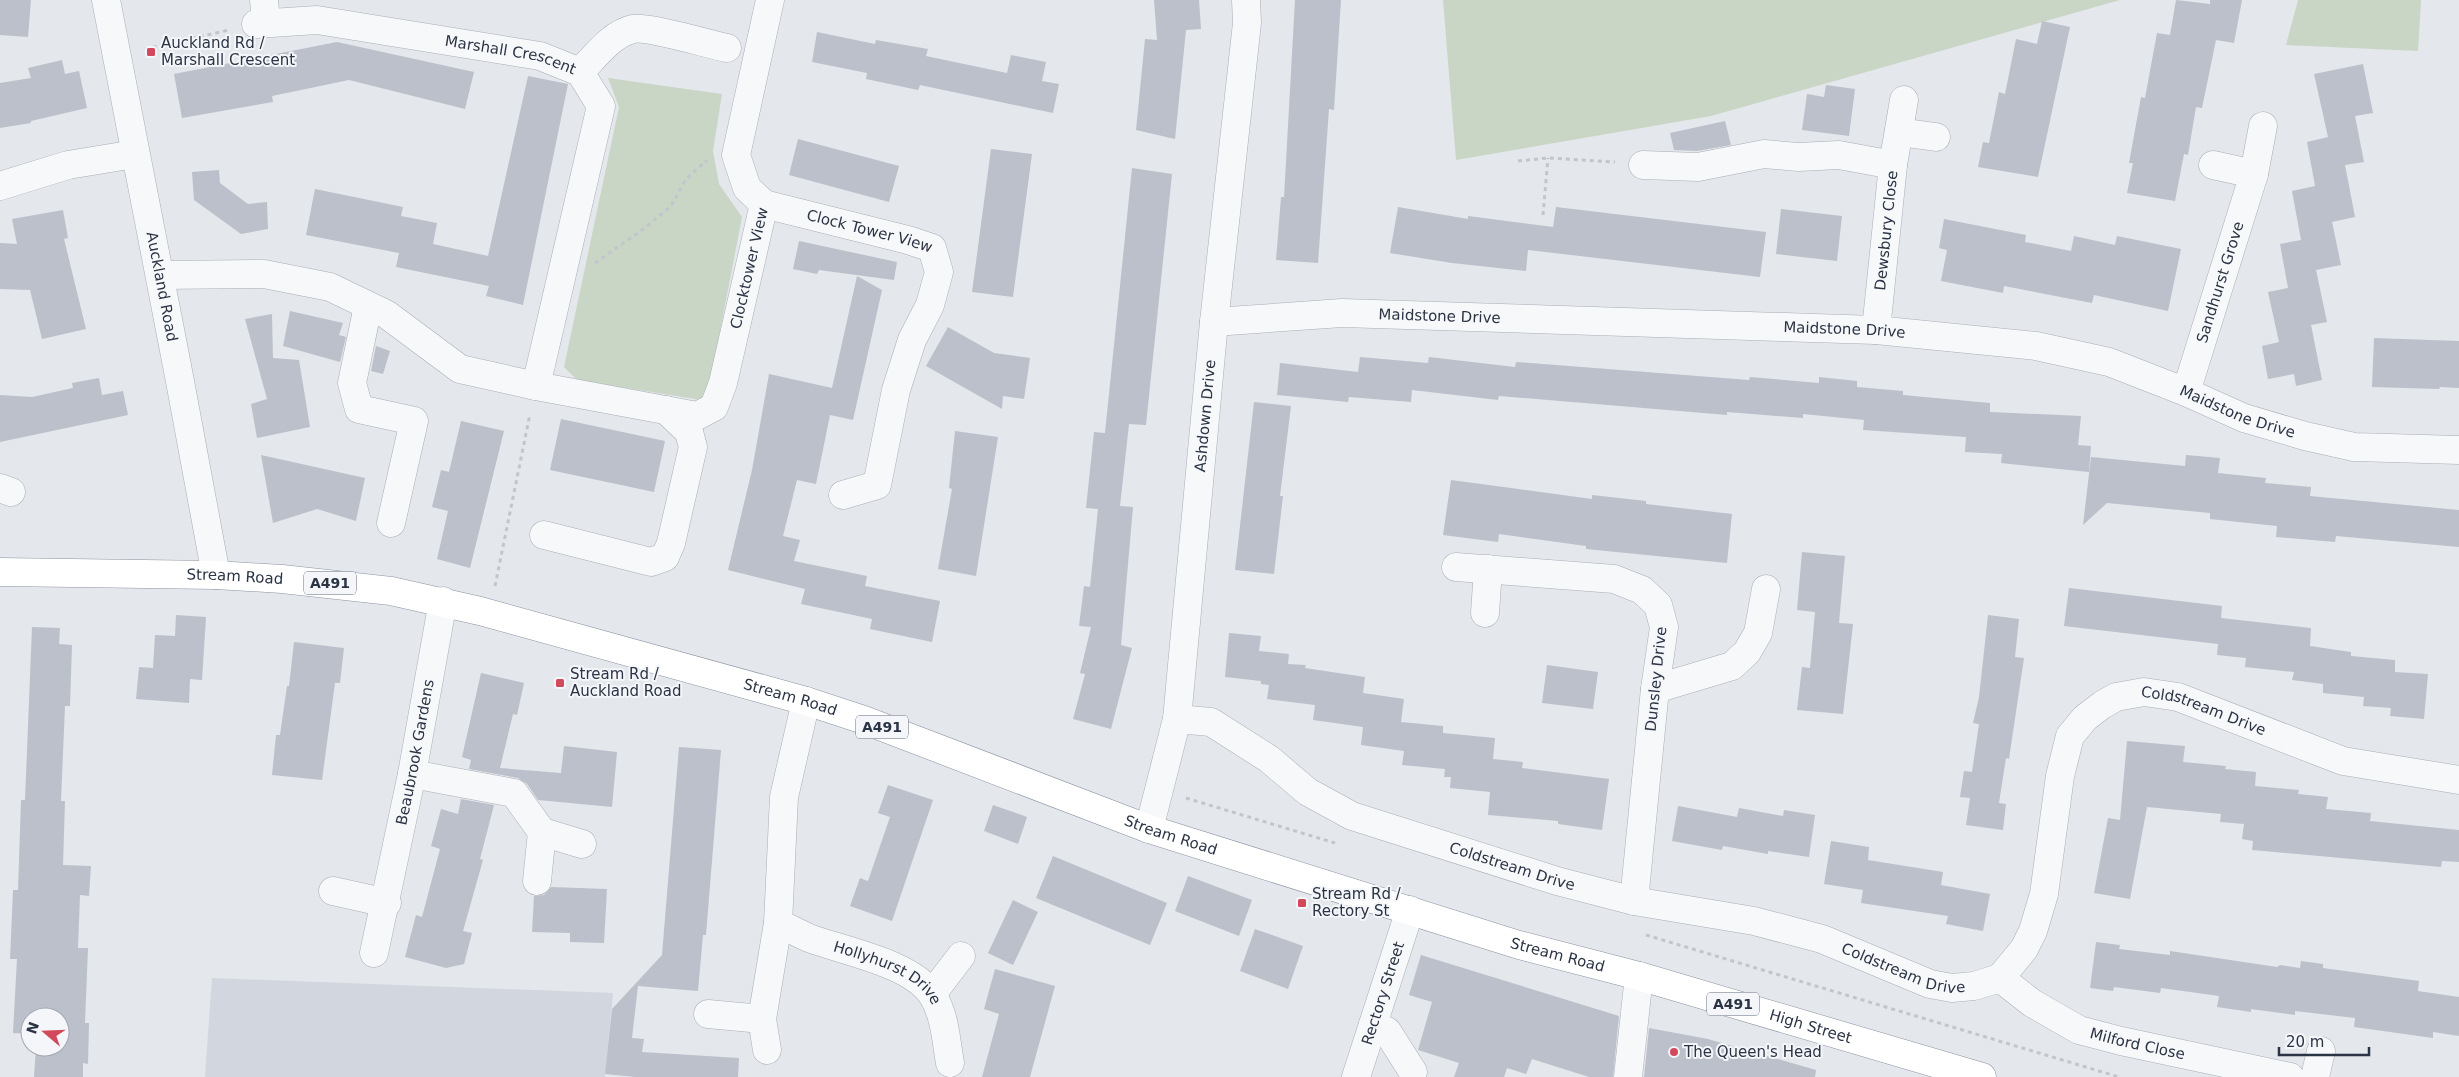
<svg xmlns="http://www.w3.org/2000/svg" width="2459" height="1077" font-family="'DejaVu Sans',sans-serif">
<rect width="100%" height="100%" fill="#e4e7ec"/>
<!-- built -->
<path fill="#d2d6de" d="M 212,978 L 613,993 L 605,1077 L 205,1077 Z"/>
<!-- green -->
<path fill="#c9d6c5" d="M 1443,0 L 2120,0 L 1711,116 L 1456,160 Z
M 2298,0 L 2421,0 L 2418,51 L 2286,45 Z
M 608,78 L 722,94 L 713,151 L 719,184 L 742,217 L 711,378 L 701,400 L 577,380 L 564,367 L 619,107 Z"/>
<!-- building -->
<path fill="#bbc0ca" d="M 0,0 L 31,0 L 28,37 L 0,35 Z
M 1154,0 L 1199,0 L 1201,29 L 1186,30 L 1175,139 L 1136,130 L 1145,39 L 1157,40 Z
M 1295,0 L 1341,0 L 1334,110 L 1329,109 L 1318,263 L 1276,260 L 1281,197 L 1284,197 Z
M 2176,0 L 2210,4 L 2210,0 L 2242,0 L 2234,43 L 2216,40 L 2202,108 L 2196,107 L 2188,155 L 2184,154 L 2175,201 L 2127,193 L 2133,163 L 2129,163 L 2141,97 L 2145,98 L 2157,33 L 2170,35 Z
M 2042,21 L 2070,27 L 2038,177 L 1978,167 L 1983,142 L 1989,143 L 1999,92 L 2005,94 L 2016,39 L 2037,44 Z
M 817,32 L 875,44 L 876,40 L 928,49 L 926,56 L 1007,73 L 1011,55 L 1046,62 L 1042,81 L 1059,84 L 1053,113 L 920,85 L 918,90 L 866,79 L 867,73 L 812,62 Z
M 337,42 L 474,72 L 465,109 L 349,80 L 272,96 L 273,102 L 182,118 L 174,74 Z
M 62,60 L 65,74 L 79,71 L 87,108 L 31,121 L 31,123 L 0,128 L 0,83 L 31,78 L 28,68 Z
M 2363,64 L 2373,113 L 2355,116 L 2364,162 L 2345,165 L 2355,217 L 2332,222 L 2341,265 L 2316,270 L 2327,322 L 2311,325 L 2322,380 L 2296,386 L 2294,374 L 2268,379 L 2262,346 L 2279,342 L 2268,292 L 2288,288 L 2280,244 L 2301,240 L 2292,191 L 2315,186 L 2307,142 L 2328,137 L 2314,74 Z
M 528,76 L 568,84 L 523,305 L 486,296 L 489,286 L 396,267 L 399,253 L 306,235 L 315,189 L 403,207 L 401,216 L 437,223 L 433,244 L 488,256 Z
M 1826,85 L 1855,89 L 1849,136 L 1802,130 L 1807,94 L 1824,97 Z
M 1725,121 L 1731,145 L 1697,151 L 1674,150 L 1670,133 Z
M 798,139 L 899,166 L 889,202 L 789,175 Z
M 991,149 L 1032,154 L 1013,297 L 972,292 Z
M 1132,168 L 1172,174 L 1146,425 L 1129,424 L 1120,506 L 1133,507 L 1121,645 L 1132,648 L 1111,729 L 1073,719 L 1085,674 L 1080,673 L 1091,627 L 1079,626 L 1084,586 L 1090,587 L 1098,509 L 1086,508 L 1094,432 L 1105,433 Z
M 219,170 L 220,183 L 248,204 L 267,202 L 268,229 L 241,234 L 194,200 L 192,172 Z
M 1398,207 L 1468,219 L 1468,216 L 1553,227 L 1556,207 L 1766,232 L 1760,277 L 1528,250 L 1526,271 L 1452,263 L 1390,253 Z
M 1781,209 L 1842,216 L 1837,261 L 1776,254 Z
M 63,210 L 68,238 L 64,239 L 86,329 L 42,339 L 30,290 L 0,289 L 0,243 L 17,244 L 12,219 Z
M 1944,219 L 2026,235 L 2025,242 L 2071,251 L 2074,236 L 2115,245 L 2117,236 L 2181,249 L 2168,311 L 2094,295 L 2092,303 L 2004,286 L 2003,293 L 1941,281 L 1947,250 L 1939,248 Z
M 799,241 L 897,262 L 894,280 L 819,270 L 817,274 L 793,269 Z
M 857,276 L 882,290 L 853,420 L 830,415 L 816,484 L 797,480 L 783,536 L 800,540 L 794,561 L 867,576 L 865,586 L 940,601 L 932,642 L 870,629 L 872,619 L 801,604 L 805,589 L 728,570 L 752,470 L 769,374 L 832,388 Z
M 290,311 L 343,323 L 339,335 L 346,337 L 340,362 L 283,346 Z
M 272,314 L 273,358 L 299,360 L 310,427 L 257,438 L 251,404 L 267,399 L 245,319 Z
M 948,327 L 994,353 L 1030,358 L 1024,399 L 1003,396 L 1002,409 L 926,366 Z
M 2374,338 L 2459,341 L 2459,388 L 2440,387 L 2439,389 L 2372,387 Z
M 376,346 L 390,351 L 383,374 L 371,371 Z
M 1360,357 L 1428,363 L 1429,357 L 1515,367 L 1516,362 L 1749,380 L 1750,377 L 1819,383 L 1819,377 L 1857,381 L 1857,387 L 1903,391 L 1903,395 L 1990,403 L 1990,412 L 2081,416 L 2078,445 L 2091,446 L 2089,472 L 2001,463 L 2002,454 L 1965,452 L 1966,437 L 1863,430 L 1864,420 L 1803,414 L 1803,418 L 1727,412 L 1727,415 L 1499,396 L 1498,400 L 1412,390 L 1411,402 L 1349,397 L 1348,402 L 1277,395 L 1280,363 L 1358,372 Z
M 99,378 L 102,395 L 123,391 L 128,415 L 0,442 L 0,395 L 32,397 L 73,388 L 72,383 Z
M 1254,402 L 1291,406 L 1280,496 L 1283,496 L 1274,574 L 1235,570 Z
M 561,419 L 665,441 L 654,492 L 550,470 Z
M 461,421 L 504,431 L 470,568 L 437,559 L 448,511 L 432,507 L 441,470 L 449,472 Z
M 955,431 L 998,437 L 976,576 L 938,569 L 952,489 L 949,488 Z
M 261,455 L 365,478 L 356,521 L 317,509 L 273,523 Z
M 2186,455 L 2220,458 L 2218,473 L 2266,478 L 2265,483 L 2311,487 L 2310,496 L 2459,510 L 2459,547 L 2336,536 L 2335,542 L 2276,537 L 2277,526 L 2210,519 L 2210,513 L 2107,503 L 2083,525 L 2091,457 L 2185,466 Z
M 1451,480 L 1592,499 L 1592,495 L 1646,501 L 1646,504 L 1732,514 L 1727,563 L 1586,549 L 1586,546 L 1499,534 L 1498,542 L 1443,535 Z
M 1802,552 L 1845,556 L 1839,623 L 1853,624 L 1843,714 L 1797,710 L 1802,667 L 1810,668 L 1815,612 L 1797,610 Z
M 2069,588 L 2222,606 L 2221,618 L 2311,628 L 2310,646 L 2351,652 L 2351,656 L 2395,660 L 2395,672 L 2428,674 L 2424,719 L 2390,716 L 2391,708 L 2363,706 L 2364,697 L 2323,693 L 2323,684 L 2292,680 L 2294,672 L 2245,667 L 2246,658 L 2217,655 L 2218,644 L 2064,626 Z
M 176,615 L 206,617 L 202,680 L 190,679 L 189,703 L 136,699 L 139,667 L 153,668 L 155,635 L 175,636 Z
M 1988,615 L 2019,619 L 2015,657 L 2024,658 L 2009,759 L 2006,758 L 1999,803 L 2006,804 L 2003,830 L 1966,825 L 1970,798 L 1960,797 L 1964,771 L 1972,772 L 1979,724 L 1973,723 L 1979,697 Z
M 32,627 L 60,628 L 59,644 L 72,645 L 70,706 L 65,706 L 61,801 L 65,801 L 63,865 L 91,866 L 89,896 L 80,895 L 78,948 L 88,948 L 85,1023 L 89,1023 L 88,1064 L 83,1063 L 83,1077 L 34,1077 L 36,1047 L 60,1047 L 60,1017 L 30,1017 L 30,1034 L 13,1033 L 17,959 L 10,959 L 13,890 L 18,890 L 21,800 L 25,800 Z
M 1229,633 L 1261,636 L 1259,651 L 1289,654 L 1288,664 L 1306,665 L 1305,668 L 1365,677 L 1363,693 L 1404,699 L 1401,722 L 1443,726 L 1443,733 L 1495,738 L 1493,759 L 1523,762 L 1522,768 L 1609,779 L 1602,830 L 1558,824 L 1558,821 L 1488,815 L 1490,792 L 1450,788 L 1451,777 L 1444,777 L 1445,769 L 1402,765 L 1404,751 L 1361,745 L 1363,727 L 1313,720 L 1315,705 L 1267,699 L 1269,685 L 1261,684 L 1261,681 L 1225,677 Z
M 294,642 L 344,648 L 340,683 L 335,683 L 322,780 L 272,775 L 276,735 L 280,735 L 287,686 L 289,686 Z
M 1547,665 L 1598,672 L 1593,709 L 1542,703 Z
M 481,673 L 524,683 L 517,715 L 513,714 L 500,768 L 561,773 L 564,746 L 617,752 L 612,807 L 538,800 L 527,784 L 518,778 L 469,769 L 471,760 L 462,757 Z
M 2127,741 L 2185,746 L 2183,762 L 2226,766 L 2225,769 L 2256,772 L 2255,786 L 2299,790 L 2298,794 L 2328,797 L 2326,809 L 2371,813 L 2370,821 L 2459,830 L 2459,862 L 2442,861 L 2441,867 L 2252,850 L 2253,841 L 2242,839 L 2244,824 L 2220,822 L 2221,814 L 2147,807 L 2130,899 L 2094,893 L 2108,818 L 2120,820 Z
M 679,747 L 721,750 L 706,935 L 703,935 L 698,991 L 638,986 L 632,1038 L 644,1039 L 642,1052 L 739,1058 L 738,1077 L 635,1077 L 605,1074 L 612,1009 L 662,955 Z
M 888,785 L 933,800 L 892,921 L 850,906 L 860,878 L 868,881 L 890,817 L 878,813 Z
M 461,799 L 494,805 L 480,859 L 483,860 L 463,931 L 472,933 L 464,964 L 446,968 L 405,957 L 416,915 L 422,917 L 440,849 L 431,846 L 441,809 L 458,814 Z
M 993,805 L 1027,817 L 1018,844 L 984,831 Z
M 1678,806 L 1737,817 L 1739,808 L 1783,816 L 1784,810 L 1815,815 L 1809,857 L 1768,851 L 1768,854 L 1723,846 L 1722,850 L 1672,841 Z
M 1831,841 L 1869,847 L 1868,860 L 1943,872 L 1941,885 L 1990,894 L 1983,931 L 1946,924 L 1948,916 L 1861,903 L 1863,890 L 1824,884 Z
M 1053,856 L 1167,903 L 1150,945 L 1036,898 Z
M 1188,876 L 1252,900 L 1239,936 L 1175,911 Z
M 551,887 L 607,889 L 604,943 L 570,942 L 570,933 L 532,932 L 534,896 L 544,895 Z
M 1013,900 L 1038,912 L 1013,965 L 988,953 Z
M 1255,929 L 1303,946 L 1288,989 L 1240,971 Z
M 2096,942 L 2120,945 L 2119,949 L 2170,955 L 2170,951 L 2277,967 L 2280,965 L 2300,968 L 2301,961 L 2323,964 L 2323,968 L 2419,981 L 2418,991 L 2459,997 L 2459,1036 L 2433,1032 L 2433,1038 L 2354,1027 L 2355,1018 L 2295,1011 L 2295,1015 L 2251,1009 L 2251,1012 L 2217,1007 L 2219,996 L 2161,988 L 2160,993 L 2114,987 L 2113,991 L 2090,988 Z
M 1421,955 L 1619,1016 L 1613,1077 L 1589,1077 L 1532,1059 L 1526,1074 L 1507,1068 L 1504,1077 L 1454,1077 L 1459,1063 L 1418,1050 L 1432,1002 L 1409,995 Z
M 995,969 L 1055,986 L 1030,1077 L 982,1077 L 999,1014 L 984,1009 Z
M 1649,1028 L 1708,1039 L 1816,1070 L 1815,1077 L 1644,1077 Z"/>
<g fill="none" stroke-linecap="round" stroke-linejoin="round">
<!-- minor casing -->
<g stroke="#a9aeb7" stroke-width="29">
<g id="minor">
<path id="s1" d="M 106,0 C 144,192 181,383 216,575"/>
<path d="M 264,0 L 266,23"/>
<path id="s2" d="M 256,24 L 317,20 L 540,56 L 580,72 L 601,106 L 536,386"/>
<path d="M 580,72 C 595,57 611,34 633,29 C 648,26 707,44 727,48"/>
<path d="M 1899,132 L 1936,137"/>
<path d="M 1643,165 L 1698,167 L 1764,154 L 1798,157 L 1839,155 L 1893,165"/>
<path d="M 2213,165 L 2254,174"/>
<path d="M 0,186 L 68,165 L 135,154"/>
<path id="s3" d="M 764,204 L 908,240 L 932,248 L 939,272 L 930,305 L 912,340 L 896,390 L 877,485 L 843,495"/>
<path id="s4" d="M 161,275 L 264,274 L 330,287 L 386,314 L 460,369 L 536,386 L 697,416 L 714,407 L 723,383 L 764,204 L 747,188 L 736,155 L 770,0"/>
<path d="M 368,306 L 352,383 L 359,409 L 414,421 L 391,523"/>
<path id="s5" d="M 1214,322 L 1342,313 L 1876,330 L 2036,346 L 2109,362 L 2186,392 L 2244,418 L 2305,436 L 2354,447 L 2459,450"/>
<path id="s6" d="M 1876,330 L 1893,165 L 1904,100"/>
<path id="s7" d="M 2186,392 L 2254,174 L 2263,126"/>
<path d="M 0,488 L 11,492"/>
<path d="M 544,535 L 651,562 L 665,557 L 671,543 L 693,447 L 689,432 L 666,410"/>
<path d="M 1456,567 L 1614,579 L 1642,590 L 1658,605 L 1664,627 L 1655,689 L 1634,901"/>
<path d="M 1485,613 L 1488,569"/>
<path d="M 1655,689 L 1732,666 L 1747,652 L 1758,633 L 1766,589"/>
<path id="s8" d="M 806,701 L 784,797 L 778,923 C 788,928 798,933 809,938 C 843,951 913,963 933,996 C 945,1016 946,1040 950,1063"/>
<path id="s9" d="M 1177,719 L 1211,722 L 1269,759 L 1308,792 L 1352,816 L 1557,881 L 1634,901 L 1754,921 L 1822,939 L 1930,984 L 1952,988 L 1974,986 L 2000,978 L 2024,949 L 2033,931 L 2044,894 L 2060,776 L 2070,736 L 2085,718 L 2102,705 L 2116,697 L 2144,692 L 2178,697 L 2343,761 L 2459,780"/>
<path d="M 412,774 L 514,793 L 542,832 L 582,844"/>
<path id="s10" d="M 1149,829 L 1177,719 L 1214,322 L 1247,23 L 1246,0"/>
<path d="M 537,881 L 542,832"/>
<path d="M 333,891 L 387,903"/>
<path id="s11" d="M 374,953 L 412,774 L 443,601"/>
<path id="s12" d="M 2000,978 L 2032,1003 L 2079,1030 L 2121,1041 L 2290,1077"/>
<path d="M 932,994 L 961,956"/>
<path d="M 708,1014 L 762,1019 L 767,1050"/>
<path d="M 762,1019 L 778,923"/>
<path d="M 1373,1025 L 1387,1031 L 1413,1072"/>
<path id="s13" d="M 1356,1077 L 1410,910"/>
<path d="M 1628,1077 L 1639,976"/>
<path d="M 2315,1077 L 2321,1051"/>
</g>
</g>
<!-- highway casing -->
<g stroke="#8b94a3" stroke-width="29">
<g id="highway">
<path id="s14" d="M 0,572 L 216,575 L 282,579 L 391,591 L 480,611 L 806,701 L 864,720 L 1149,829 L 1519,945 L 1639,976 L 1982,1077"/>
</g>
</g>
<!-- path -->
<path stroke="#c2c5cb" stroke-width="3" stroke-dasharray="4 4" stroke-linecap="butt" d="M 145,49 L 229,30
M 1518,161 L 1548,158 L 1615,162
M 1543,215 L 1548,158
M 595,263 L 642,230 L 671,206 L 686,179 L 707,160
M 495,586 L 530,414
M 1186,798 L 1335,843
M 1646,935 L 2119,1077"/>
<!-- minor -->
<use href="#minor" stroke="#f7f8fa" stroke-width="28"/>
<!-- highway -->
<use href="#highway" stroke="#fff" stroke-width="28"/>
</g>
<!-- markers -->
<g fill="#d1495b" stroke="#f4f6f9" stroke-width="2">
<rect x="146" y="47" width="10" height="10" rx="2.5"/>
<rect x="555" y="678" width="10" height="10" rx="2.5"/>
<rect x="1297" y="898" width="10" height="10" rx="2.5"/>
<circle cx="1674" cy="1052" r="5"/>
</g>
<g text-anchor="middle" stroke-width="4" stroke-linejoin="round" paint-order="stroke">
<!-- shield labels -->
<g fill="#f4f6f9" stroke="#676e7b" stroke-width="1">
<rect x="304" y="571.5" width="52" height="23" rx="4"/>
<rect x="856" y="715.5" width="52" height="23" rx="4"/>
<rect x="1707" y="992.5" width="52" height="23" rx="4"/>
</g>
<g font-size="14" font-weight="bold" fill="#2b3445">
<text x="330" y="588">A491</text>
<text x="882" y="732">A491</text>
<text x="1733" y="1009">A491</text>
</g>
<!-- poi labels -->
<g font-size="15" fill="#2b3445" stroke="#f4f6f9" text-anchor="start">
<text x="161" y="48">Auckland Rd /<tspan x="161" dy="17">Marshall Crescent</tspan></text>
<text x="570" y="679">Stream Rd /<tspan x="570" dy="17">Auckland Road</tspan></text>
<text x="1312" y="899">Stream Rd /<tspan x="1312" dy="17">Rectory St</tspan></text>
<text x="1684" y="1057">The Queen's Head</text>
</g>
<!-- street labels -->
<g font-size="15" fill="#2b3445" stroke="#f4f6f9">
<text dy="5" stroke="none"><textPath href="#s2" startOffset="258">Marshall Crescent</textPath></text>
<text dy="5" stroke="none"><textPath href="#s6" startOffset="100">Dewsbury Close</textPath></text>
<text dy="5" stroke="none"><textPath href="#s3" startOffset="109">Clock Tower View</textPath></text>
<text dy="5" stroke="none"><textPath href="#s4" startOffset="729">Clocktower View</textPath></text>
<text dy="5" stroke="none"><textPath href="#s7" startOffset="115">Sandhurst Grove</textPath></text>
<text dy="5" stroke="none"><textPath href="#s1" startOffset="292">Auckland Road</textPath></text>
<text dy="5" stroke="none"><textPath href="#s5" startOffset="226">Maidstone Drive</textPath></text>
<text dy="5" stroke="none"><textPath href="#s5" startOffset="631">Maidstone Drive</textPath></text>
<text dy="5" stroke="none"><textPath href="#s5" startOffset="1036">Maidstone Drive</textPath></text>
<text dy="5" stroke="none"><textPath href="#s10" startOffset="418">Ashdown Drive</textPath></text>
<text dy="5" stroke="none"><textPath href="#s14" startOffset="235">Stream Road</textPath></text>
<text transform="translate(1656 679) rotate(-84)" y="5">Dunsley Drive</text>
<text dy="5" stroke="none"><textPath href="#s14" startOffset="805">Stream Road</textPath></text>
<text dy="5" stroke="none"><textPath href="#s9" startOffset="1288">Coldstream Drive</textPath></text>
<text dy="5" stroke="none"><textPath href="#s11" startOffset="205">Beaubrook Gardens</textPath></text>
<text dy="5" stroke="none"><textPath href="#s14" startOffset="1210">Stream Road</textPath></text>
<text dy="5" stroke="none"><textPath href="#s9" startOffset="372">Coldstream Drive</textPath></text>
<text dy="5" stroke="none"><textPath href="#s14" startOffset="1615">Stream Road</textPath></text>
<text dy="5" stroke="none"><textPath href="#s9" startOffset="778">Coldstream Drive</textPath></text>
<text dy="5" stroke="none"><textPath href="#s8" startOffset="346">Hollyhurst Drive</textPath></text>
<text dy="5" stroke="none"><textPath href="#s13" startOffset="88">Rectory Street</textPath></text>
<text dy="5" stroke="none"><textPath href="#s14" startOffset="1878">High Street</textPath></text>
<text dy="5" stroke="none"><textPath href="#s12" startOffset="155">Milford Close</textPath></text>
</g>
</g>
<!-- north arrow -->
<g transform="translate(45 1032) rotate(289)"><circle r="24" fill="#f4f6f9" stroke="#a4a8b1"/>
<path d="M0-4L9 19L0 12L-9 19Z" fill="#d1495b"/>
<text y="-8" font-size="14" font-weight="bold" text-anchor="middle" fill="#2b3445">N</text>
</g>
<!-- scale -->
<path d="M2279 1047v8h90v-8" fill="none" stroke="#2b3445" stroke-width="2.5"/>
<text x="2286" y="1047" font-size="15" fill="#2b3445" stroke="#f4f6f9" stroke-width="4" paint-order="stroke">20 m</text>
</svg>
